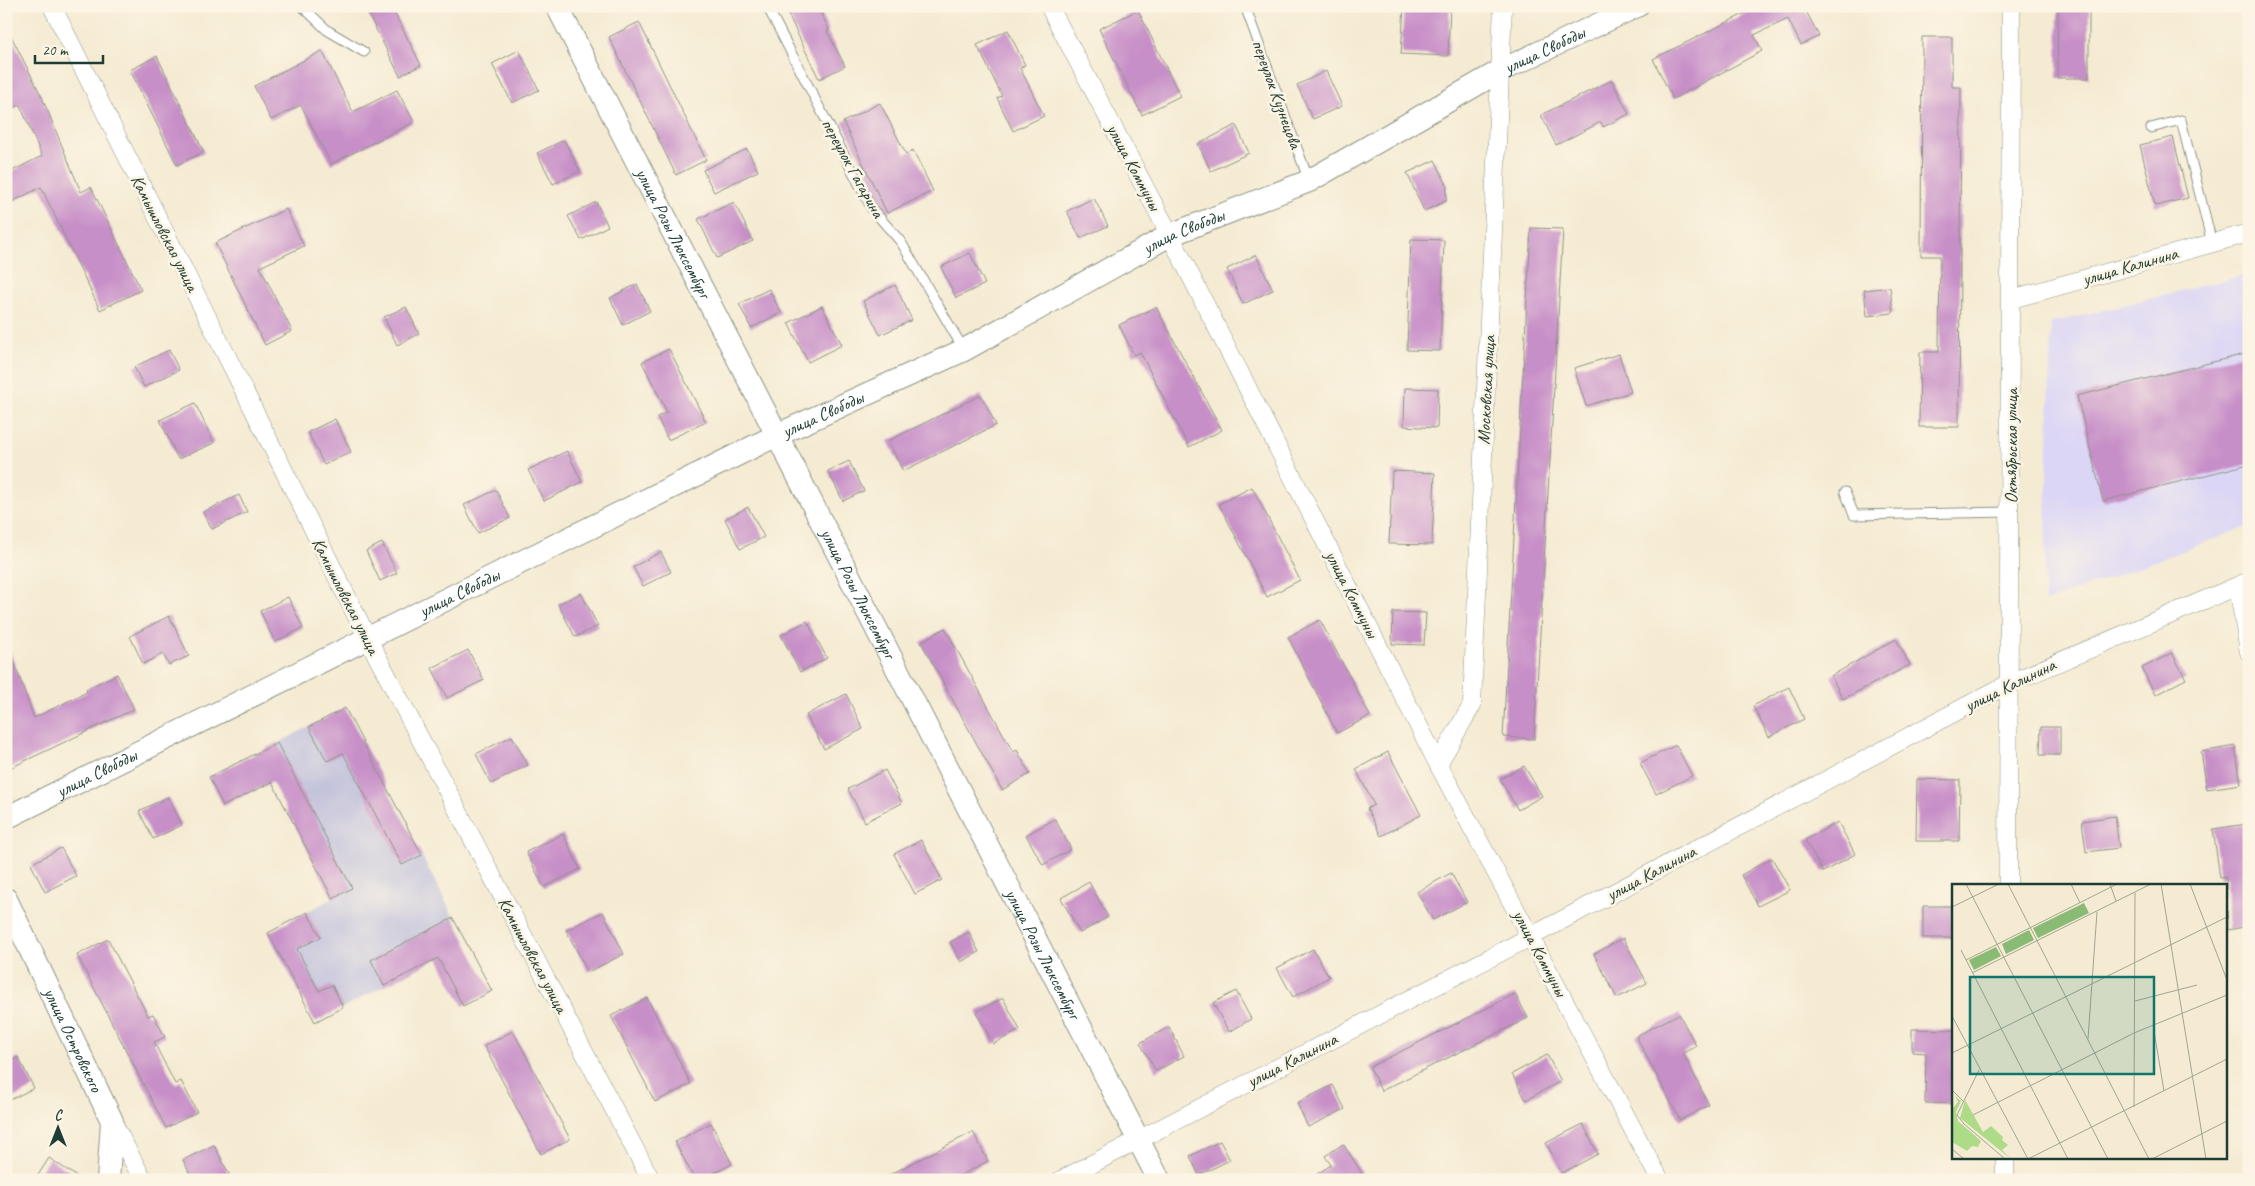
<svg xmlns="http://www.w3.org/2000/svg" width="2255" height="1186" font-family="Caveat,sans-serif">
<rect width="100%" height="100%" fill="#fcf5e5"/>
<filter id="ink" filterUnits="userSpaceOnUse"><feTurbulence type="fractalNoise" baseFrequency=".02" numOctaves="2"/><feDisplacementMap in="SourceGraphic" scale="10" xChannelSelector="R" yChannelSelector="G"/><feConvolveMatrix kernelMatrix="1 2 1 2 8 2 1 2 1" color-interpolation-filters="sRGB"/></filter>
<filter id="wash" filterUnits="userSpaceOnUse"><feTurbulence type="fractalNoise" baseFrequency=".0096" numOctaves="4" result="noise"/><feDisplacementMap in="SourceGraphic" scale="20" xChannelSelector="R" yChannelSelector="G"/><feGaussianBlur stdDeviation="1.12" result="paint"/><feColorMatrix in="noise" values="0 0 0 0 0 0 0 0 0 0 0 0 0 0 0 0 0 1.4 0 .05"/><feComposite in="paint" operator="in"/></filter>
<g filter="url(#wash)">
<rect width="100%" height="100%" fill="#f5ebd3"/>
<!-- built -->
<path fill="#dcd6f6" d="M 2249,274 L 2249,526 L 2044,603 L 2051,323 Z"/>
<!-- industrial -->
<path fill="#c2c2dc" d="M 345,708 L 467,943 L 315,1022 L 268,933 L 333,898 L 257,754 Z"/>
<g id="blocks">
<!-- building -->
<path fill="#c78fc8" d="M 364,6 L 391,6 L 421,65 L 400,76 Z
M 804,6 L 818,6 L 829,30 L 827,31 L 845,66 L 819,79 L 788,14 Z
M 1404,6 L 1450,6 L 1448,56 L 1401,54 Z
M 1760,6 L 1816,6 L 1806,11 L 1819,36 L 1801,45 L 1788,19 L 1754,35 L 1762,51 L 1673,99 L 1653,59 Z
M 2058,6 L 2089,6 L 2089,78 L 2057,78 Z
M 1138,10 L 1180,96 L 1142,115 L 1099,29 Z
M 639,22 L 706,160 L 676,175 L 609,37 Z
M 6,26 L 41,95 L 81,192 L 91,187 L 141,290 L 100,310 L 41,187 L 6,205 L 6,174 L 42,156 L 20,105 L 6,112 Z
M 1008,30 L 1025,65 L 1020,68 L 1044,116 L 1013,131 L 997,98 L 1002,96 L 977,45 Z
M 1922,37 L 1952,37 L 1952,87 L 1961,87 L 1959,427 L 1919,427 L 1920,352 L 1939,352 L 1940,256 L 1921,256 Z
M 519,50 L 539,90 L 512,103 L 492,64 Z
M 322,51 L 353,112 L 397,90 L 414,122 L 331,164 L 301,105 L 271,120 L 254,86 Z
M 157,56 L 204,152 L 177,165 L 130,70 Z
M 1326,71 L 1342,106 L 1313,119 L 1297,85 Z
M 1612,80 L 1629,114 L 1603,127 L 1601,122 L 1556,145 L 1541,115 Z
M 880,103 L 906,154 L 913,150 L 933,191 L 887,213 L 843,122 Z
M 1236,125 L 1249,153 L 1211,171 L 1198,144 Z
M 2173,137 L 2188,198 L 2155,206 L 2140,145 Z
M 564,140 L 580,171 L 553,184 L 537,153 Z
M 747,149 L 758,171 L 714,192 L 703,170 Z
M 1435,160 L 1447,185 L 1446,201 L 1424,211 L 1407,173 Z
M 1094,198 L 1108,226 L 1080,238 L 1067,211 Z
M 596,202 L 608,226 L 581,240 L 568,216 Z
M 734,202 L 753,241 L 717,258 L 698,219 Z
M 286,209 L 304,246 L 260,267 L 292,331 L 265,345 L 215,243 Z
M 1531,228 L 1563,229 L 1534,739 L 1503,737 Z
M 1411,239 L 1444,240 L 1440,351 L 1407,350 Z
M 970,253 L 985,284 L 956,298 L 941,267 Z
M 1256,255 L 1273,290 L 1243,304 L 1227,269 Z
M 637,284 L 650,311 L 623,325 L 610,298 Z
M 895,285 L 912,320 L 880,335 L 863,301 Z
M 1890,287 L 1893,313 L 1867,316 L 1864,290 Z
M 769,289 L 781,313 L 751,328 L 739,304 Z
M 822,306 L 842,345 L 808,362 L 788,323 Z
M 406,307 L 419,334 L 397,345 L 384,317 Z
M 1156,307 L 1222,430 L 1189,447 L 1140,352 L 1134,355 L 1119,325 Z
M 669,349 L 706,422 L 668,440 L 657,417 L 667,412 L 642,362 Z
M 169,350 L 179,370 L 144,387 L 134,367 Z
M 2249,353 L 2249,464 L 2103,501 L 2077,396 Z
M 1619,354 L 1631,392 L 1586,406 L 1574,368 Z
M 1405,388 L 1438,389 L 1437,428 L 1404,426 Z
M 981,395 L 996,425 L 903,471 L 888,441 Z
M 195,403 L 214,443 L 178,459 L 160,420 Z
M 335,419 L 351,452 L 324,465 L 308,432 Z
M 567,451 L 582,482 L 544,501 L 528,470 Z
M 849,461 L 864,491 L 843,501 L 828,471 Z
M 1392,471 L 1435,473 L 1432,545 L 1389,544 Z
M 1252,487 L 1300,580 L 1267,597 L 1219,504 Z
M 496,490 L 510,518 L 478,533 L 464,505 Z
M 239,495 L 247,512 L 212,529 L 203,512 Z
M 748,507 L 764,537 L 740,549 L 725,519 Z
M 382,543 L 397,573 L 380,581 L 366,551 Z
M 661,552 L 671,572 L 643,586 L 633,567 Z
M 581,593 L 598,626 L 575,637 L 558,604 Z
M 288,597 L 303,628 L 275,642 L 260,611 Z
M 1393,612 L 1426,613 L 1424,645 L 1392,644 Z
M 169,616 L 189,656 L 169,665 L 163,654 L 143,664 L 130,636 Z
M 1320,620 L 1370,716 L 1337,733 L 1288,637 Z
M 807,621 L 827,658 L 800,672 L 781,635 Z
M 945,628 L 1013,752 L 1017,750 L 1030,774 L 1002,790 L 921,642 Z
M 1896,639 L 1910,665 L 1843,699 L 1831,676 Z
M 9,648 L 34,718 L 87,692 L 86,689 L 117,674 L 134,709 L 6,770 L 6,649 Z
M 468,650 L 484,680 L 447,698 L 432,668 Z
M 2172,653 L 2186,679 L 2155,695 L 2142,668 Z
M 1789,687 L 1804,719 L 1769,737 L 1753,706 Z
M 846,694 L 863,729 L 824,749 L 806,715 Z
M 345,708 L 422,855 L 402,865 L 343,753 L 327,761 L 309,727 Z
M 2041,727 L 2060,727 L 2060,755 L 2040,755 Z
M 512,736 L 528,765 L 491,784 L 476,754 Z
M 277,743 L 352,888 L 333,899 L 272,782 L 223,806 L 209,777 Z
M 1676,745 L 1692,776 L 1656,794 L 1640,763 Z
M 2235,746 L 2241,784 L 2207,789 L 2201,752 Z
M 1388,752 L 1421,815 L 1381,836 L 1367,809 L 1374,805 L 1356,769 Z
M 1524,766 L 1542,796 L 1518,810 L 1500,779 Z
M 885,770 L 902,803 L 865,822 L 848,789 Z
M 1917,779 L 1960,780 L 1959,841 L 1916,841 Z
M 168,797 L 182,825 L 153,839 L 139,811 Z
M 2115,816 L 2119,848 L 2086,852 L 2082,821 Z
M 1055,819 L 1071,849 L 1043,865 L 1026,835 Z
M 1838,822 L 1855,854 L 1823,872 L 1805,840 Z
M 2247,824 L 2249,926 L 2228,930 L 2226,877 L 2220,878 L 2213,829 Z
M 563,834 L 580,869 L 544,887 L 526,852 Z
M 921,840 L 942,880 L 915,894 L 894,854 Z
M 61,848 L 76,876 L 45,892 L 31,864 Z
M 1772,858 L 1790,890 L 1758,906 L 1741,875 Z
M 1451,873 L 1467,902 L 1433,920 L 1417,892 Z
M 1089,882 L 1108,917 L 1080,933 L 1061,898 Z
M 1923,906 L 1954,906 L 1954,938 L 1923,938 Z
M 307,912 L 321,937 L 297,949 L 319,991 L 332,985 L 343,1007 L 315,1022 L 268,933 Z
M 603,912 L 624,954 L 588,972 L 566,930 Z
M 453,918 L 492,991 L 463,1006 L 438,958 L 384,986 L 371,960 Z
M 969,932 L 979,952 L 961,962 L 950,942 Z
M 1623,938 L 1647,983 L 1617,998 L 1594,954 Z
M 108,939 L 148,1016 L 153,1014 L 165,1037 L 154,1042 L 175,1084 L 181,1081 L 197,1112 L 166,1128 L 77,955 Z
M 1313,949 L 1329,977 L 1293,997 L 1277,968 Z
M 1236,991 L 1251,1019 L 1229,1032 L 1213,1003 Z
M 1515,994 L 1528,1018 L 1381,1091 L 1370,1067 Z
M 647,998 L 691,1084 L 655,1102 L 611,1016 Z
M 1003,998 L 1020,1030 L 993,1044 L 976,1012 Z
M 1679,1014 L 1696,1046 L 1683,1053 L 1709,1105 L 1680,1120 L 1636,1036 Z
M 1169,1027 L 1184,1056 L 1156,1071 L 1140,1043 Z
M 1912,1029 L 1954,1030 L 1954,1104 L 1925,1103 L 1926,1053 L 1912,1052 Z
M 513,1031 L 570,1139 L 541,1154 L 484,1046 Z
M 1547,1055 L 1561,1081 L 1526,1100 L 1512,1074 Z
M 18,1057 L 34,1088 L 6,1102 L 6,1064 Z
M 1333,1085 L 1345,1109 L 1308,1127 L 1297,1103 Z
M 711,1123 L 732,1164 L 701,1180 L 695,1180 L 675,1142 Z
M 1583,1124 L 1598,1154 L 1562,1173 L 1546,1143 Z
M 973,1132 L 988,1161 L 952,1180 L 879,1180 Z
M 1220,1141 L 1230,1160 L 1199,1175 L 1190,1156 Z
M 1343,1144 L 1362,1173 L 1351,1180 L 1308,1180 L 1331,1165 L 1325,1156 Z
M 214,1145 L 232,1180 L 193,1180 L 183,1160 Z
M 49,1158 L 82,1180 L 35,1180 Z"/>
</g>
</g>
<g filter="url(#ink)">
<use href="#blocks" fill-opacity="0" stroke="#8a9484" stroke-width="1"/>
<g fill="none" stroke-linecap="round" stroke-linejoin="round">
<!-- service casing -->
<g stroke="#8a9484" stroke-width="11">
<path id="service" d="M 302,6 L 327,30 L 364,52
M 767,6 L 872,209 L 901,242 L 964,350
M 1245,6 L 1309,181
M 2151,128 L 2181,120 L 2212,243
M 1845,492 L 1854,515 L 2010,512"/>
</g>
<!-- minor casing -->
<g stroke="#8a9484" stroke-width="19">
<path id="minor" d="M 52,6 L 368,639 L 651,1180
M 1049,6 L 1170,235 L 1438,764 L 1660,1180
M 2012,299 L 2249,233
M 2238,586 L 2249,652
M 1438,764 L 1472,705 L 1503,6
M 2008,885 L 2011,6
M 112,1121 L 143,1180
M 1061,1180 L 1532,936 L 2010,683 L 2249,581
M 2005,1180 L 2005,1157"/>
</g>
<!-- tertiary casing -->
<g stroke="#8a9484" stroke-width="24">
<g id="tertiary">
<path id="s1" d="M 557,6 L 1159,1180"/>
<path id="s2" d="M 6,818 L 777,435 L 964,350 L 1170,235 L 1309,181 L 1500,71 L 1637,6"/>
<path id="s3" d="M 6,899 L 112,1121 L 108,1180"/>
</g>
</g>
<!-- service -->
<use href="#service" stroke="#fff" stroke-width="9"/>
<!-- minor -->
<use href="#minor" stroke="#fff" stroke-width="18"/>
<!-- tertiary -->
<use href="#tertiary" stroke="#fff" stroke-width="22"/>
</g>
</g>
<g text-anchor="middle" stroke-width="5" stroke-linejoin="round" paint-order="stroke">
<!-- street labels -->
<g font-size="18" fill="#1f3d34" stroke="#fcf5e5">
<text dy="6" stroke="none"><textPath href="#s2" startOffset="1721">улица Свободы</textPath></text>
<text transform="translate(1277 94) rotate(70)" y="6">переулок Кузнецова</text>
<text transform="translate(1134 167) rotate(62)" y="6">улица Коммуны</text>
<text transform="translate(853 168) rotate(61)" y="6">переулок Гагарина</text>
<text dy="6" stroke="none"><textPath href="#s2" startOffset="1316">улица Свободы</textPath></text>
<text transform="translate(165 233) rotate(63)" y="6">Камышловская улица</text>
<text dy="6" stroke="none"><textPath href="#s1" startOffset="255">улица Розы Люксембург</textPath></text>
<text transform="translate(2130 266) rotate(-16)" y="6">улица Калинина</text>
<text transform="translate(1486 390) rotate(-87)" y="6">Московская улица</text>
<text dy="6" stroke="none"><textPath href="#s2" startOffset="911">улица Свободы</textPath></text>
<text transform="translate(2011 446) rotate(-90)" y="6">Октябрьская улица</text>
<text dy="6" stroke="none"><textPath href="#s2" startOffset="506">улица Свободы</textPath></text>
<text dy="6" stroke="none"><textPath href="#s1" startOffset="660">улица Розы Люксембург</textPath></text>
<text transform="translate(1352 594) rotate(63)" y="6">улица Коммуны</text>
<text transform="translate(346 596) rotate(63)" y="6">Камышловская улица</text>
<text transform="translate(2010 685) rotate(-26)" y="6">улица Калинина</text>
<text dy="6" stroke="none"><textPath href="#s2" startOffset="101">улица Свободы</textPath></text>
<text transform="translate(1651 873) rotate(-28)" y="6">улица Калинина</text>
<text dy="6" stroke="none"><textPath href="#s1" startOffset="1065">улица Розы Люксембург</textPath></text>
<text transform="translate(1540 953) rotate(62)" y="6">улица Коммуны</text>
<text transform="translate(533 955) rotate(62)" y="6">Камышловская улица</text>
<text dy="6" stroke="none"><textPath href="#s3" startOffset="156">улица Островского</textPath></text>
<text transform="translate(1292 1060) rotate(-27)" y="6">улица Калинина</text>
</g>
</g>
<!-- overview -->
<g transform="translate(1952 884)">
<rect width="275" height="275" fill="#f5ebd3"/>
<path d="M 3,212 L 9,217 L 4,228 L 6,237 L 29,257 L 26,263 L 20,262 L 15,267 L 0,258 L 0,225 L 6,218 ZM 13,216 L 31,248 L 39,242 L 51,253 L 50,256 L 56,261 L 50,266 L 59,275 L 8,234 Z" fill="#aedb88"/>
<path d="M 132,19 L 137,29 L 86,54 L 81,44 ZM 77,46 L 82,56 L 54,70 L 50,60 ZM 44,63 L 49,72 L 22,86 L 17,76 Z" fill="#8abb74"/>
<path fill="none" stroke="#9fa593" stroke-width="1" d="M 14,0 L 156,275M 56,0 L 197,275M 119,0 L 128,19M 158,0 L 164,17M 209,0 L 254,275M 238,0 L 275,96M 0,23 L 47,0M 9,66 L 116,275M 14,76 L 165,0M 20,89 L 199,0M 183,117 L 245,101M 0,132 L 76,275 L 275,175M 201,141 L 212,207M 136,155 L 145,28M 0,169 L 275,33M 27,186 L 5,231 L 12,240 L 53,275M 0,206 L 11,217M 182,223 L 183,9M 21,231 L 182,149 L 275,111M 0,265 L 12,275M 200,275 L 275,237"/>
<path fill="#0f766e" fill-opacity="0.15" stroke="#0f766e" stroke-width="2.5" d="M 18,93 L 202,93 L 202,190 L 18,190 Z"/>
<rect width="275" height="275" fill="none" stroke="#1f3d34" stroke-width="2.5"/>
</g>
<!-- margin -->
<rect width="2255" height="1186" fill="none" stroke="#fcf5e5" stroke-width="25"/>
<!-- north arrow -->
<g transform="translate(58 1128)" stroke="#fcf5e5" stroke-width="4" paint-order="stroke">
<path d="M0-4L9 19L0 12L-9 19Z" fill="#1f3d34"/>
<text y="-8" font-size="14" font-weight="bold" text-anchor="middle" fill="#1f3d34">С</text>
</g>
<!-- scale -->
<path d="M35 55v8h68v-8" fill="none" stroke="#1f3d34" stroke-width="2.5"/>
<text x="42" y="55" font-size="15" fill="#1f3d34" stroke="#fcf5e5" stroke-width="4" paint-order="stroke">20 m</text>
</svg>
